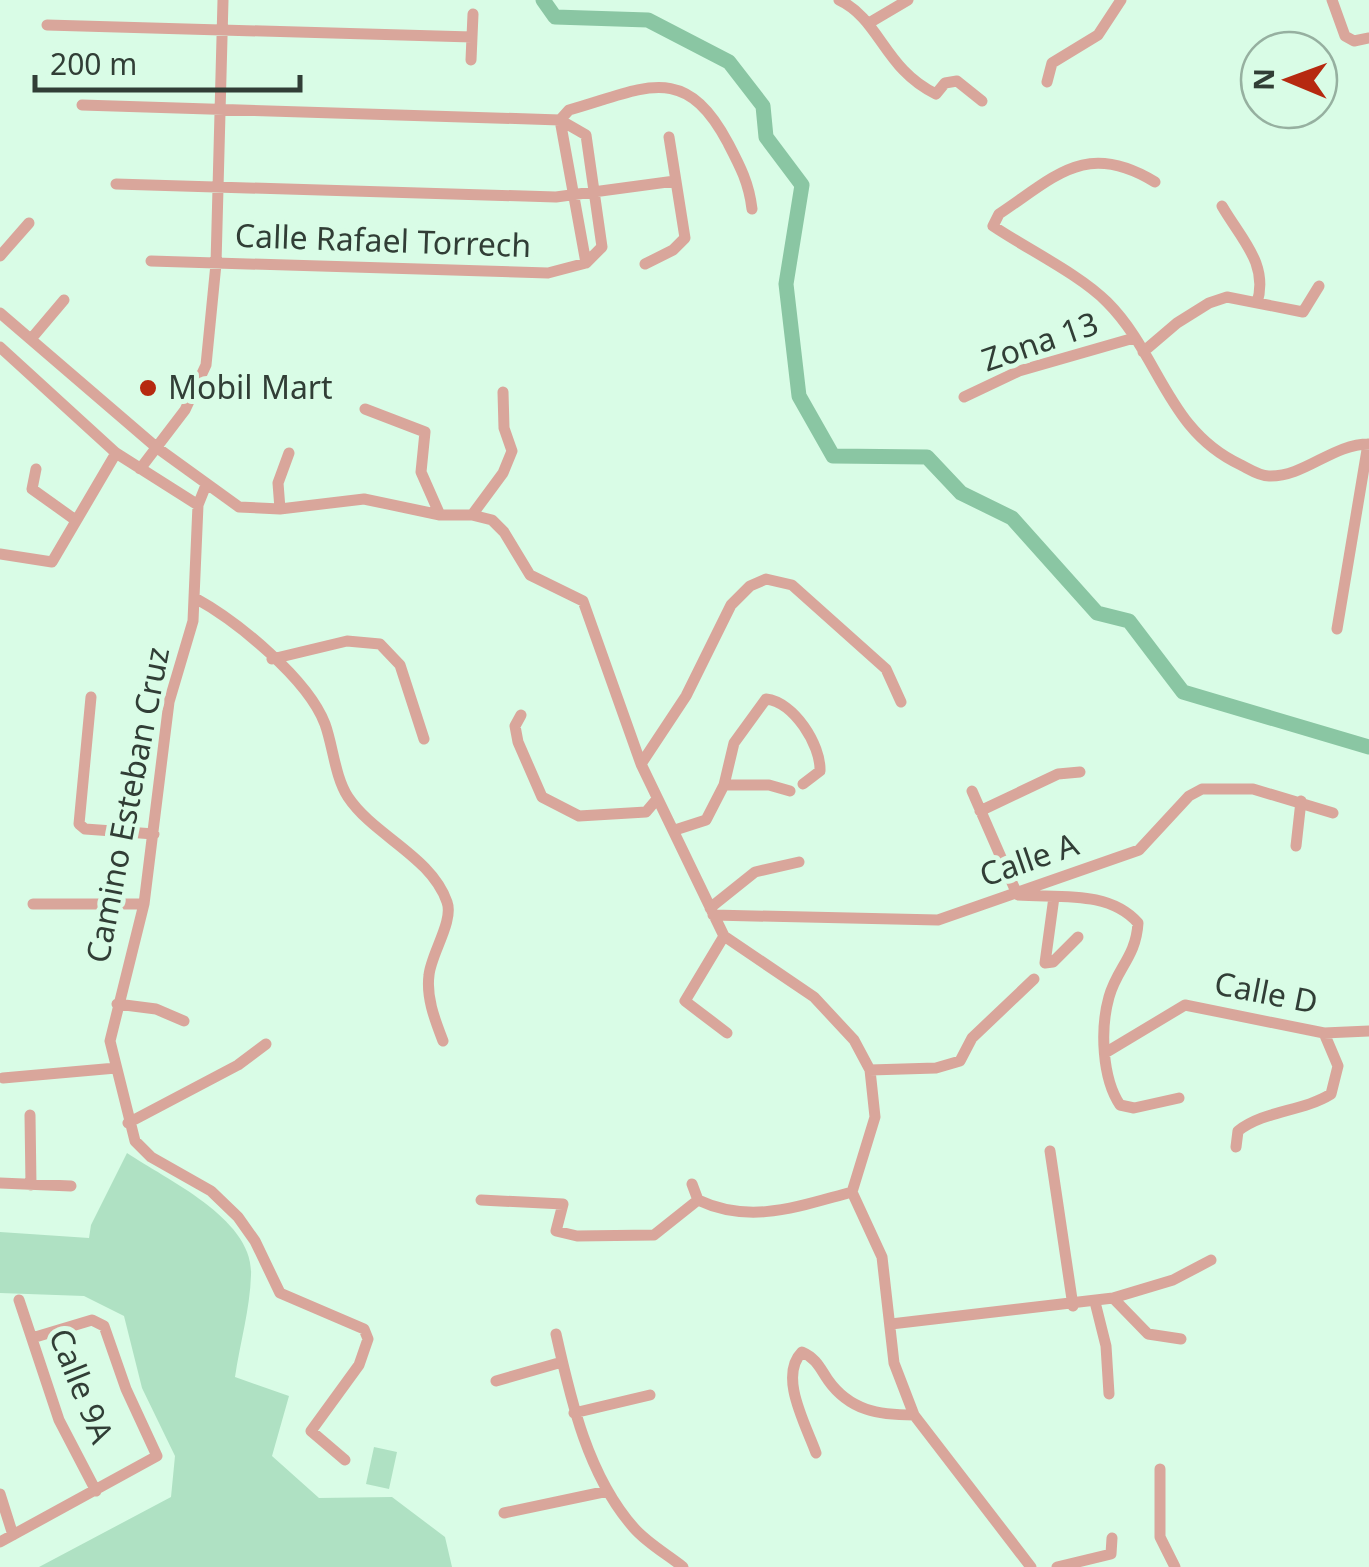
<svg xmlns="http://www.w3.org/2000/svg" width="1369" height="1567" font-family="'Noto Sans',sans-serif">
<rect width="100%" height="100%" fill="#d9fce6"/>
<!-- green -->
<path fill="#afe1c3" d="M 127,1153 C 167,1180 254,1219 251,1275 C 250,1309 240,1343 235,1377 L 289,1396 L 272,1456 L 319,1498 L 392,1497 L 445,1537 L 452,1567 L 39,1567 L 171,1497 L 175,1456 L 142,1388 L 124,1316 L 84,1296 L 0,1293 L 0,1232 L 89,1238 L 91,1225 Z
M 374,1447 L 397,1452 L 389,1489 L 366,1484 Z"/>
<g fill="none" stroke-linecap="round" stroke-linejoin="round">
<!-- river -->
<path stroke="#8ac6a3" stroke-width="15" d="M 543,0 L 555,17 L 648,20 L 729,62 L 763,106 L 766,137 L 802,185 L 786,284 L 799,396 L 833,456 L 927,457 L 961,493 L 1012,518 L 1097,613 L 1129,621 L 1183,692 L 1369,747"/>
<!-- minor -->
<path stroke="#d9a69b" stroke-width="11" d="M 839,0 C 880,19 884,69 936,94 L 945,83 L 957,81 L 982,101
M 1332,0 L 1345,36 L 1354,41 L 1369,38
M 869,23 L 908,0
M 47,25 L 472,37
M 471,60 L 473,14
M 1047,82 L 1052,63 L 1098,35 L 1121,0
M 82,105 L 560,120 L 586,135 L 602,247 L 586,263
M 560,120 L 569,110 C 644,89 684,60 728,143 C 740,166 749,183 752,209
M 1155,182 C 1086,140 1056,176 999,214 L 993,226 C 1027,249 1079,274 1107,302 C 1160,355 1167,431 1241,465 C 1249,469 1259,476 1269,476 C 1305,477 1332,444 1369,444
M 116,184 L 556,197 L 675,181
M 1222,206 C 1241,239 1269,264 1257,303
M 0,256 L 29,223
M 151,261 L 548,273 L 586,263 L 560,120
M 645,264 L 673,250 L 685,238 L 669,137
M 0,313 L 156,447 L 239,507 L 280,509 L 364,499 L 440,515 L 472,515 L 492,520 L 504,532 L 530,575 L 583,601 L 641,764 L 724,936 L 814,997 L 854,1040 L 870,1070 L 875,1117 L 852,1192 L 882,1257 L 894,1363 L 914,1415 L 1031,1567
M 31,339 L 64,300
M 0,347 L 116,453 L 198,505
M 1143,352 L 1177,323 L 1209,303 L 1227,297 L 1303,312 L 1319,286
M 964,397 L 1019,371 L 1134,338
M 365,409 L 425,432 L 421,472 L 440,515
M 36,469 L 32,489 L 74,519
M 140,469 L 185,410 L 206,365 L 216,264 L 223,0
M 206,485 L 198,505 L 193,621 L 169,702 L 144,904 L 110,1041 L 135,1141 L 151,1157 L 211,1191 L 238,1217 L 255,1241 L 280,1293 L 364,1329 L 368,1339 L 359,1365 L 311,1431 L 345,1460
M 280,509 L 278,483 L 289,453
M 472,515 L 503,473 L 512,451 L 504,428 L 503,392
M 0,554 L 52,562 L 116,453
M 195,598 C 237,621 308,679 325,724 C 333,746 335,777 348,797 C 374,836 431,856 447,902 C 454,921 431,954 429,975 C 426,998 435,1020 443,1041
M 1337,629 L 1368,444
M 272,659 L 347,641 L 380,644 L 400,665 L 424,739
M 91,697 L 79,824 L 85,829 L 154,834
M 521,715 L 515,726 L 518,742 L 542,797 L 579,816 L 646,812 L 657,799
M 641,764 L 686,696 L 731,605 L 750,586 L 766,579 L 792,585 L 886,669 L 901,702
M 724,785 L 769,785 L 790,791
M 972,791 L 1017,894
M 980,811 L 1058,774 L 1080,772
M 675,830 L 706,820 L 724,785 L 734,743 L 766,699 C 794,702 821,745 820,771 L 803,784
M 1296,846 L 1301,801
M 1018,895 C 1059,898 1109,890 1138,923 C 1136,957 1117,968 1109,997 C 1100,1029 1102,1078 1120,1105 L 1134,1108 L 1179,1098
M 1054,897 L 1045,963 L 1053,962 L 1078,937
M 33,904 L 144,904
M 710,908 L 755,872 L 799,862
M 713,915 L 938,920 L 1139,850 L 1189,796 L 1202,789 L 1253,789 L 1333,813
M 724,936 L 685,1001 L 727,1033
M 117,1004 L 156,1009 L 184,1021
M 1105,1053 L 1185,1005 L 1324,1033 L 1369,1031
M 870,1070 L 936,1068 L 960,1061 L 972,1038 L 1034,979
M 3,1078 L 116,1068
M 30,1115 L 31,1185
M 128,1123 L 238,1065 L 266,1044
M 1236,1147 L 1238,1131 C 1265,1110 1302,1112 1331,1094 L 1338,1066 L 1324,1033
M 1050,1151 L 1073,1306
M 0,1183 L 71,1186
M 692,1184 L 698,1200 C 751,1225 799,1206 852,1192
M 481,1200 L 563,1204 L 556,1231 L 577,1236 L 654,1235 L 698,1200
M 1113,1298 L 1173,1280 L 1211,1260
M 19,1300 L 59,1420 L 96,1491
M 1095,1302 L 1106,1346 L 1109,1394
M 891,1324 L 1113,1298 L 1148,1334 L 1181,1339
M 556,1334 C 571,1401 588,1476 634,1528 C 647,1543 668,1555 683,1567
M 496,1381 L 562,1362
M 574,1413 L 650,1395
M 816,1453 C 806,1425 778,1376 802,1352 C 816,1358 820,1368 828,1380 C 850,1411 879,1415 914,1415
M 1160,1469 L 1160,1537 L 1175,1567
M 0,1494 L 13,1535
M 504,1513 L 608,1491
M 0,1542 L 157,1456 L 126,1389 L 104,1326 L 92,1320 L 32,1338
M 1057,1567 L 1111,1554 L 1112,1538"/>
</g>
<!-- markers -->
<circle fill="#b62910" stroke="#d9fce6" stroke-width="4" cx="148" cy="388" r="10"/>
<g text-anchor="middle" stroke-width="10" stroke-linejoin="round" paint-order="stroke">
<!-- street labels -->
<g font-size="32" fill="#313e36" stroke="#d9fce6">
<text transform="translate(383 241) rotate(2)" y="11">Calle Rafael Torrech</text>
<text transform="translate(1040 342) rotate(-19)" y="11">Zona 13</text>
<text transform="translate(128 805) rotate(-79)" y="11">Camino Esteban Cruz</text>
<text transform="translate(1029 860) rotate(-19)" y="11">Calle A</text>
<text transform="translate(1266 993) rotate(11)" y="11">Calle D</text>
<text transform="translate(81 1386) rotate(68)" y="11">Calle 9A</text>
</g>
<!-- poi labels -->
<g font-size="32" fill="#313e36" stroke="#d9fce6" text-anchor="start">
<text x="168" y="399">Mobil Mart</text>
</g>
</g>
<!-- north arrow -->
<g transform="translate(1289 80) rotate(271)"><circle r="48" fill="#d9fce6" stroke="#96b0a0" stroke-width="2.5"/>
<path d="M0-8L18 38L0 25L-18 38Z" fill="#b62910"/>
<text y="-15" font-size="28" font-weight="bold" text-anchor="middle" fill="#313e36">N</text>
</g>
<!-- scale -->
<path d="M35 75v15h265v-15" fill="none" stroke="#313e36" stroke-width="5"/>
<text x="50" y="75" font-size="30" fill="#313e36" stroke="#d9fce6" stroke-width="8" paint-order="stroke">200 m</text>
</svg>
